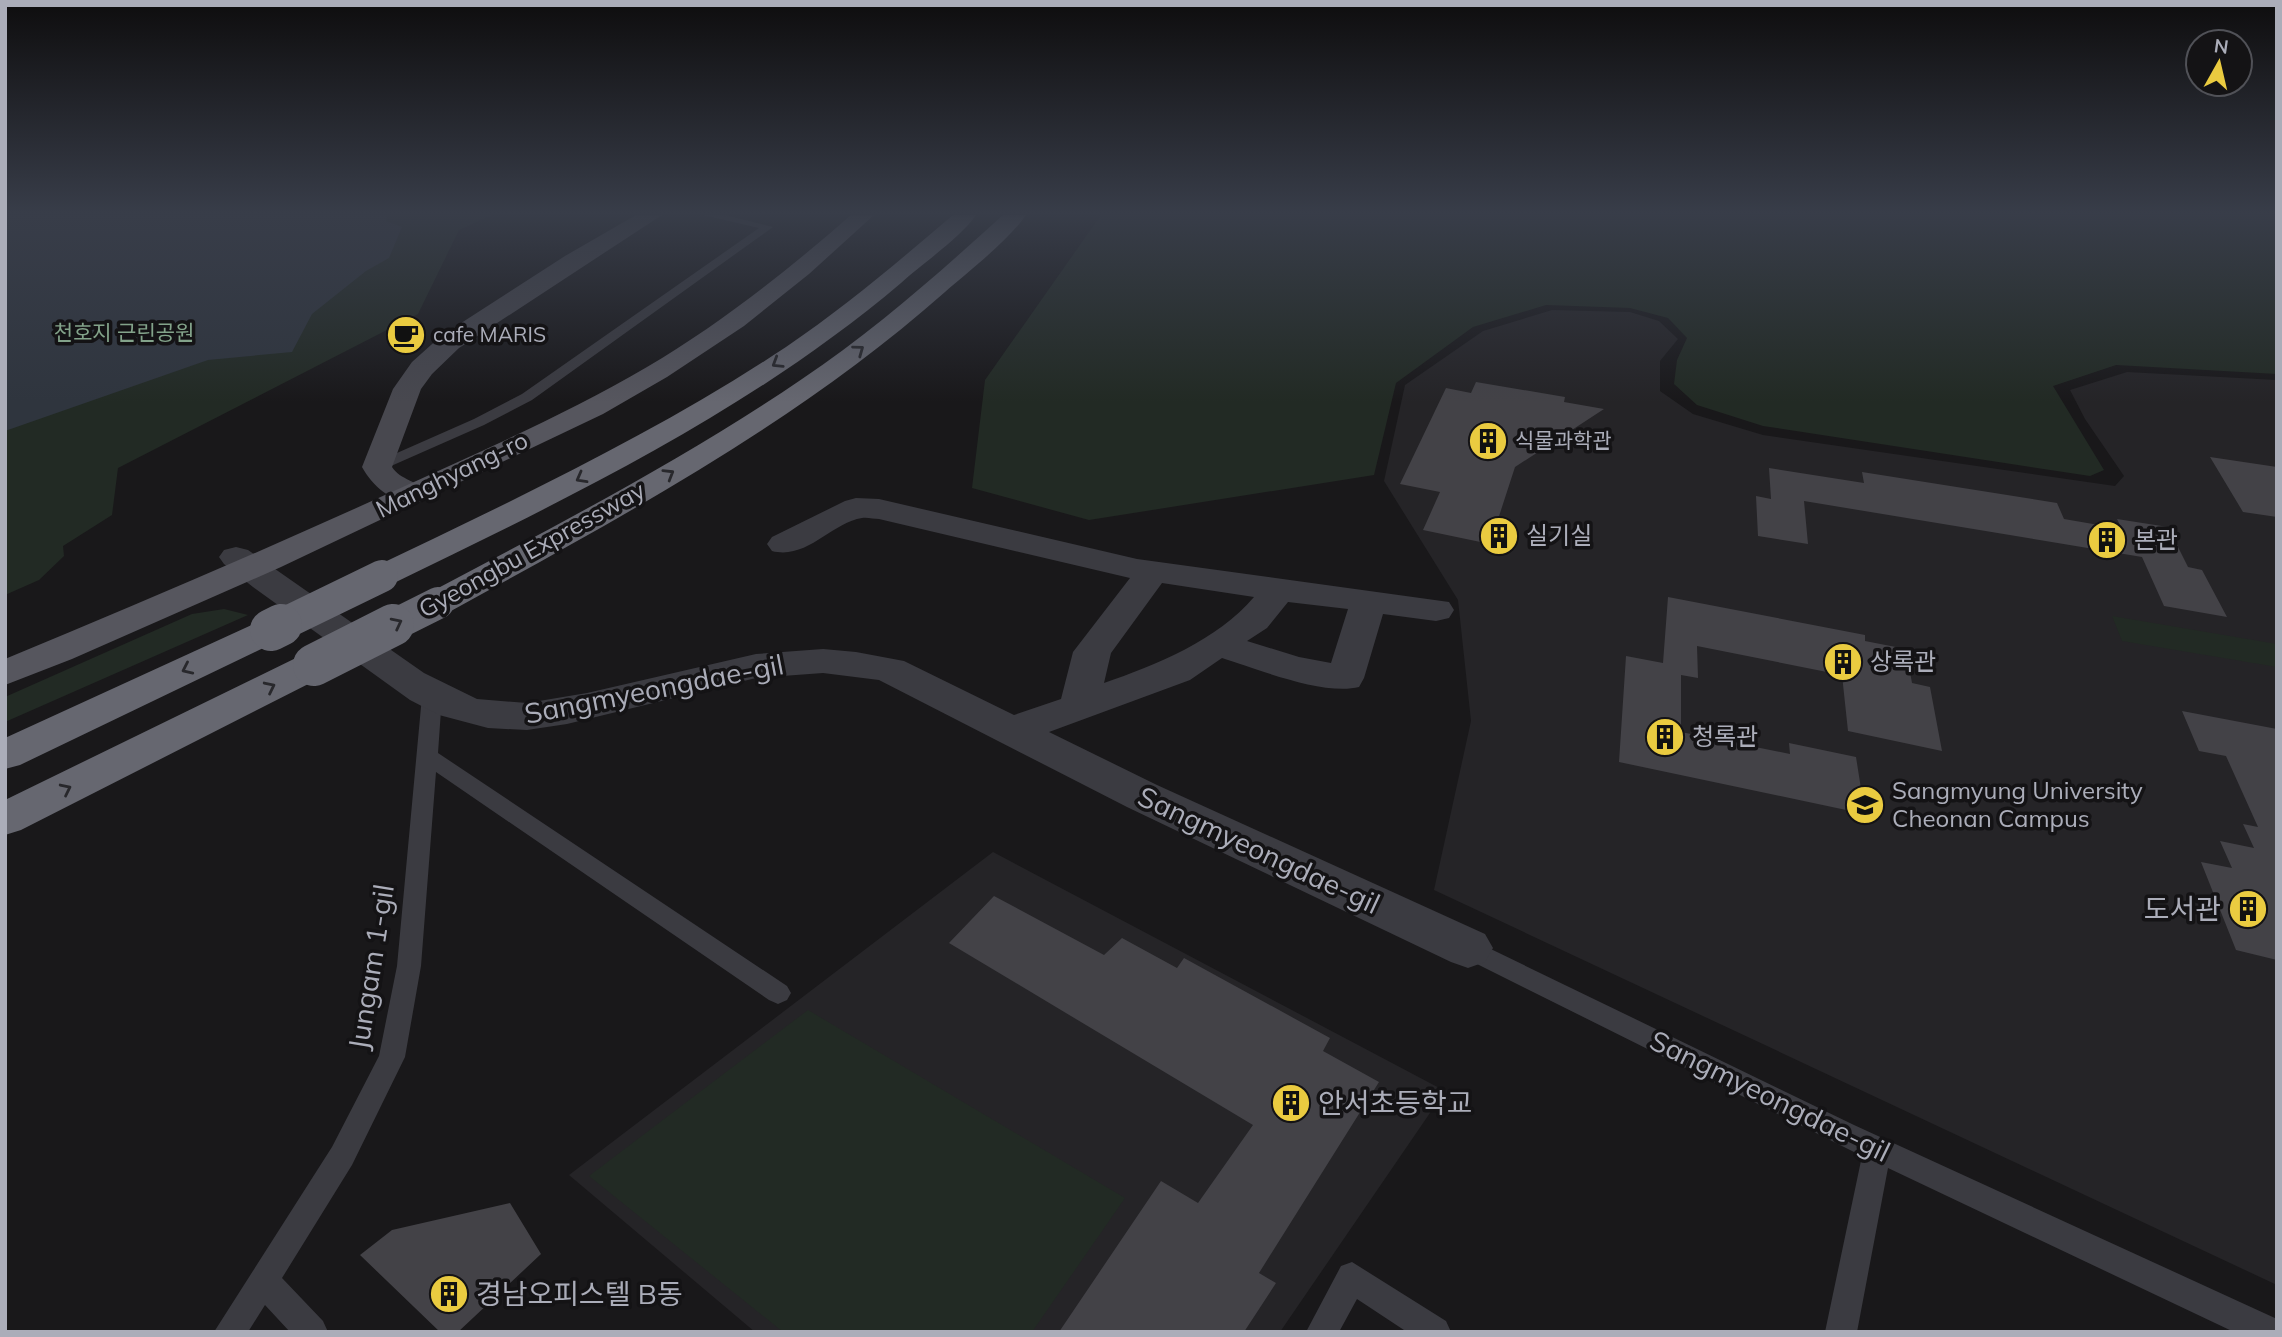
<svg xmlns="http://www.w3.org/2000/svg" width="2282" height="1337" font-family="Mulish,'Noto Sans KR',sans-serif">
<rect width="100%" height="100%" fill="#19181a"/>
<!-- built -->
<path fill="#252427" d="M 1552,310 L 1630,312 L 1659,321 L 1678,339 L 1660,361 L 1660,391 L 1693,414 L 1763,435 L 2115,486 L 2124,476 L 2085,419 L 2070,390 L 2127,372 L 2277,380 L 2277,1285 L 1434,890 L 1471,721 L 1458,600 L 1384,481 L 1405,385 L 1483,331 Z
M 993,852 L 1445,1091 L 1280,1332 L 755,1332 L 569,1175 Z"/>
<!-- green -->
<path fill="#222a24" d="M 5,215 L 492,215 L 459,230 L 418,314 L 118,468 L 112,515 L 63,546 L 64,556 L 39,580 L 5,595 Z
M 1101,215 L 2277,215 L 2277,374 L 2116,365 L 2053,386 L 2104,470 L 2090,476 L 1763,426 L 1697,405 L 1674,384 L 1677,360 L 1687,338 L 1668,318 L 1630,308 L 1546,305 L 1473,327 L 1396,383 L 1374,475 L 1089,520 L 972,488 L 985,380 Z
M 224,609 L 248,615 L 5,722 L 5,697 L 192,614 Z
M 2112,616 L 2277,644 L 2277,667 L 2122,641 Z
M 808,1010 L 1125,1198 L 1032,1332 L 783,1332 L 589,1176 Z"/>
<!-- water -->
<path fill="#2f353e" d="M 5,215 L 387,215 L 386,221 L 402,227 L 389,258 L 366,271 L 312,314 L 292,352 L 208,360 L 5,431 Z"/>
<!-- building -->
<path fill="#434247" d="M 1476,382 L 1565,397 L 1564,402 L 1604,409 L 1515,467 L 1490,544 L 1423,530 L 1440,492 L 1400,484 L 1446,388 L 1471,393 Z
M 2210,457 L 2277,467 L 2277,517 L 2243,512 Z
M 1769,468 L 1864,483 L 1862,472 L 2057,503 L 2064,519 L 2122,529 L 2117,519 L 2168,527 L 2188,567 L 2202,570 L 2227,617 L 2164,606 L 2142,557 L 1804,501 L 1808,544 L 1758,536 L 1756,496 L 1771,499 Z
M 1668,597 L 1865,635 L 1865,641 L 1906,649 L 1912,683 L 1930,687 L 1942,751 L 1848,731 L 1842,675 L 1697,646 L 1698,678 L 1681,675 L 1681,732 L 1790,754 L 1789,743 L 1856,757 L 1865,814 L 1619,762 L 1626,656 L 1663,663 Z
M 2182,711 L 2277,729 L 2277,960 L 2236,950 L 2201,862 L 2232,868 L 2220,841 L 2254,848 L 2243,824 L 2258,827 L 2226,756 L 2199,751 Z
M 994,896 L 1104,955 L 1122,938 L 1177,968 L 1184,958 L 1330,1038 L 1323,1051 L 1379,1082 L 1259,1273 L 1276,1283 L 1244,1332 L 1059,1332 L 1161,1181 L 1198,1203 L 1253,1125 L 949,943 Z
M 510,1203 L 541,1254 L 458,1332 L 440,1332 L 360,1255 L 392,1230 Z"/>
<g fill="none" stroke-linecap="round" stroke-linejoin="round">
<!-- lane -->
<path fill="#3b3b41" fill-rule="evenodd" d="M 703,215 L 725,215 L 773,227 L 532,400 L 484,425 L 382,470 L 372,470 L 369,467 L 372,464 L 474,419 L 522,394 L 759,228 Z
M 432,690 L 439,691 L 442,696 L 438,753 L 787,986 L 791,993 L 787,1000 L 778,1004 L 769,1000 L 436,772 L 421,966 L 405,1057 L 352,1165 L 282,1278 L 323,1321 L 328,1332 L 290,1332 L 265,1305 L 248,1332 L 214,1332 L 332,1147 L 379,1056 L 397,966 L 422,696 L 425,691 Z
M 1468,938 L 1854,1125 L 2277,1319 L 2277,1332 L 2234,1332 L 1888,1168 L 1857,1332 L 1825,1332 L 1862,1156 L 1459,955 L 1456,948 L 1459,941 Z
M 1352,1262 L 1446,1321 L 1451,1332 L 1407,1332 L 1357,1299 L 1339,1332 L 1306,1332 L 1341,1266 Z"/>
<!-- street -->
<path fill="#3b3b41" fill-rule="evenodd" d="M 856,498 L 879,499 L 1137,559 L 1449,602 L 1454,610 L 1449,618 L 1436,621 L 1383,614 L 1364,678 L 1359,687 C 1324,696 1257,669 1222,658 L 1190,680 L 1049,732 L 1157,785 L 1485,934 L 1493,948 L 1485,962 L 1468,968 L 1451,962 L 1127,807 L 879,680 L 823,673 L 756,678 L 567,724 L 527,730 L 488,728 L 439,715 L 410,700 L 253,587 L 224,564 L 219,557 L 224,550 L 236,547 L 248,550 L 424,673 L 477,699 L 527,703 L 587,693 L 756,654 L 823,649 L 856,652 L 904,661 L 1014,715 L 1061,699 L 1073,652 L 1130,578 L 879,519 C 874,519 867,517 862,518 C 831,523 807,560 772,551 L 767,544 L 772,537 L 845,501 ZM 1162,583 L 1254,597 C 1218,640 1156,665 1104,683 L 1111,653 ZM 1288,602 L 1348,609 L 1331,663 L 1299,657 L 1247,641 L 1267,628 Z"/>
<!-- secondary -->
<path fill="#48484f" fill-rule="evenodd" d="M 636,215 L 662,215 L 459,348 L 432,374 L 421,389 L 392,467 C 400,480 419,481 428,494 L 423,501 C 397,507 374,489 362,467 L 393,389 L 412,362 L 441,336 L 565,256 Z"/>
<!-- primary -->
<path fill="#56565e" fill-rule="evenodd" d="M 851,215 L 874,215 L 809,274 L 744,326 L 667,377 L 603,414 L 281,567 L 72,659 L 5,685 L 5,659 C 133,606 260,552 385,495 C 473,455 563,416 647,367 C 720,324 787,271 851,215 Z"/>
<!-- highway -->
<path fill="#666770" fill-rule="evenodd" d="M 953,215 L 976,215 C 961,237 922,264 901,283 C 750,411 571,497 394,583 L 382,586 L 370,583 L 365,576 L 370,569 C 512,501 655,434 786,347 C 845,307 899,261 953,215 Z
M 1003,215 L 1026,215 C 1009,240 969,271 945,292 C 797,423 623,516 451,611 L 438,614 L 425,611 L 420,603 L 425,595 C 553,527 682,461 802,379 C 874,331 939,273 1003,215 Z
M 271,619 L 284,622 L 290,630 L 284,638 L 20,765 L 5,769 L 5,738 L 258,622 Z
M 314,653 L 328,656 L 333,665 L 328,674 L 21,830 L 5,835 L 5,800 L 300,656 Z"/>
<!-- highway-bridge-far1 -->
<path stroke="#666770" stroke-width="32" d="M 277,627 L 382,576
M 390,627 L 438,603"/>
<!-- highway-bridge -->
<path stroke="#666770" stroke-width="42" d="M 271,630 L 281,625
M 314,665 L 393,625"/>
</g>
<!-- one-way arrows -->
<defs><path id="oneway-chevron" d="M-2-3.5L2.5 0L-2 3.5" fill="none" stroke-width="1.6" stroke-linecap="round" stroke-linejoin="round" transform="scale(1.75)"/></defs>
<g stroke="#28282c">
<use href="#oneway-chevron" transform="translate(859 350) rotate(-36)"/>
<use href="#oneway-chevron" transform="translate(777 363) rotate(148)"/>
<use href="#oneway-chevron" transform="translate(669 474) rotate(-31)"/>
<use href="#oneway-chevron" transform="translate(581 478) rotate(151)"/>
<use href="#oneway-chevron" transform="translate(397 623) rotate(-27)"/>
<use href="#oneway-chevron" transform="translate(187 669) rotate(155)"/>
<use href="#oneway-chevron" transform="translate(270 687) rotate(-26)"/>
<use href="#oneway-chevron" transform="translate(66 789) rotate(-26)"/>
</g>
<!-- sky -->
<linearGradient id="sky" x2="0" y2="1"><stop stop-color="#0e0d0e"/><stop offset="0.53" stop-color="#383d49"/><stop offset="1" stop-color="#383d49" stop-opacity="0"/></linearGradient>
<rect width="2282" height="402" fill="url(#sky)"/>
<!-- icons -->
<defs>
<g id="cafe-disc" transform="scale(2.0125)"><circle r="9.5" fill="#eacb40" stroke="#141315"/><path d="M-5.5-4.5H6V0H3Q3 3.5 0 3.5H-2.5Q-5.5 3.5-5.5 0ZM3-3.2v2h1.7v-2ZM-6 4.5H4V6H-6Z" fill="#111"/></g>
<g id="building-disc" transform="scale(2.0125)"><circle r="9.5" fill="#eacb40" stroke="#141315"/><path d="M-4-6H4V6H1V3H-1V6H-4ZM-2.5-4.3h1.7v1.8h-1.7ZM.8-4.3h1.7v1.8H.8ZM-2.5-1h1.7V.8h-1.7ZM.8-1h1.7V.8H.8Z" fill="#111"/></g>
<g id="university-disc" transform="scale(2.0125)"><circle r="9.5" fill="#eacb40" stroke="#141315"/><path d="M0-5L7-2L0 1L-7-2ZM-4 1L0 2.5L4 1V4Q0 6-4 4Z" fill="#111"/></g>
</defs>
<g fill-rule="evenodd">
<use href="#cafe-disc" x="406" y="335"/>
<use href="#building-disc" x="1488" y="441"/>
<use href="#building-disc" x="1499" y="536"/>
<use href="#building-disc" x="2107" y="540"/>
<use href="#building-disc" x="1843" y="662"/>
<use href="#building-disc" x="1665" y="737"/>
<use href="#university-disc" x="1865" y="805"/>
<use href="#building-disc" x="2248" y="909"/>
<use href="#building-disc" x="1291" y="1103"/>
<use href="#building-disc" x="449" y="1294"/>
</g>
<g text-anchor="middle" stroke-width="7" stroke-linejoin="round" paint-order="stroke">
<!-- far-park labels -->
<g font-size="21" fill="#83a38a" stroke="#141315">
<text x="124" y="340">천호지 근린공원</text>
</g>
<!-- far-poi labels -->
<g font-size="21" fill="#abadb9" stroke="#141315" text-anchor="start">
<text x="433" y="342">cafe MARIS</text>
<text x="1515" y="448">식물과학관</text>
</g>
<!-- street labels -->
<g font-size="24" fill="#abadb9" stroke="#141315">
<text transform="translate(452 475) rotate(-26)" y="8">Manghyang-ro</text>
<text transform="translate(532 550) rotate(-29)" y="8">Gyeongbu Expressway</text>
</g>
<!-- poi labels -->
<g font-size="24" fill="#abadb9" stroke="#141315" text-anchor="start">
<text x="1526" y="544">실기실</text>
<text x="2134" y="548">본관</text>
<text x="1870" y="670">상록관</text>
<text x="1692" y="745">청록관</text>
<text x="1892" y="799">Sangmyung University<tspan x="1892" dy="28">Cheonan Campus</tspan></text>
</g>
<!-- near-street labels -->
<g font-size="28" fill="#abadb9" stroke="#141315">
<text transform="translate(654 689) rotate(-11)" y="10">Sangmyeongdae-gil</text>
<text transform="translate(1259 850) rotate(25)" y="10">Sangmyeongdae-gil</text>
<text transform="translate(371 967) rotate(-81)" y="10">Jungam 1-gil</text>
<text transform="translate(1770 1096) rotate(26)" y="10">Sangmyeongdae-gil</text>
</g>
<!-- near-poi labels -->
<g font-size="28" fill="#abadb9" stroke="#141315" text-anchor="start">
<text x="2221" y="919" text-anchor="end">도서관</text>
<text x="1318" y="1113">안서초등학교</text>
<text x="476" y="1304">경남오피스텔 B동</text>
</g>
</g>
<!-- border -->
<rect width="2282" height="1337" fill="none" stroke="#abadb9" stroke-width="14"/>
<!-- north arrow -->
<g transform="translate(2219 63) rotate(8)"><circle r="33" fill="#141315" stroke="#505157" stroke-width="2"/>
<path d="M0-5L12 26L0 18L-12 26Z" fill="#eacb40"/>
<text y="-10" font-size="19" font-weight="bold" text-anchor="middle" fill="#abadb9">N</text>
</g>
</svg>
